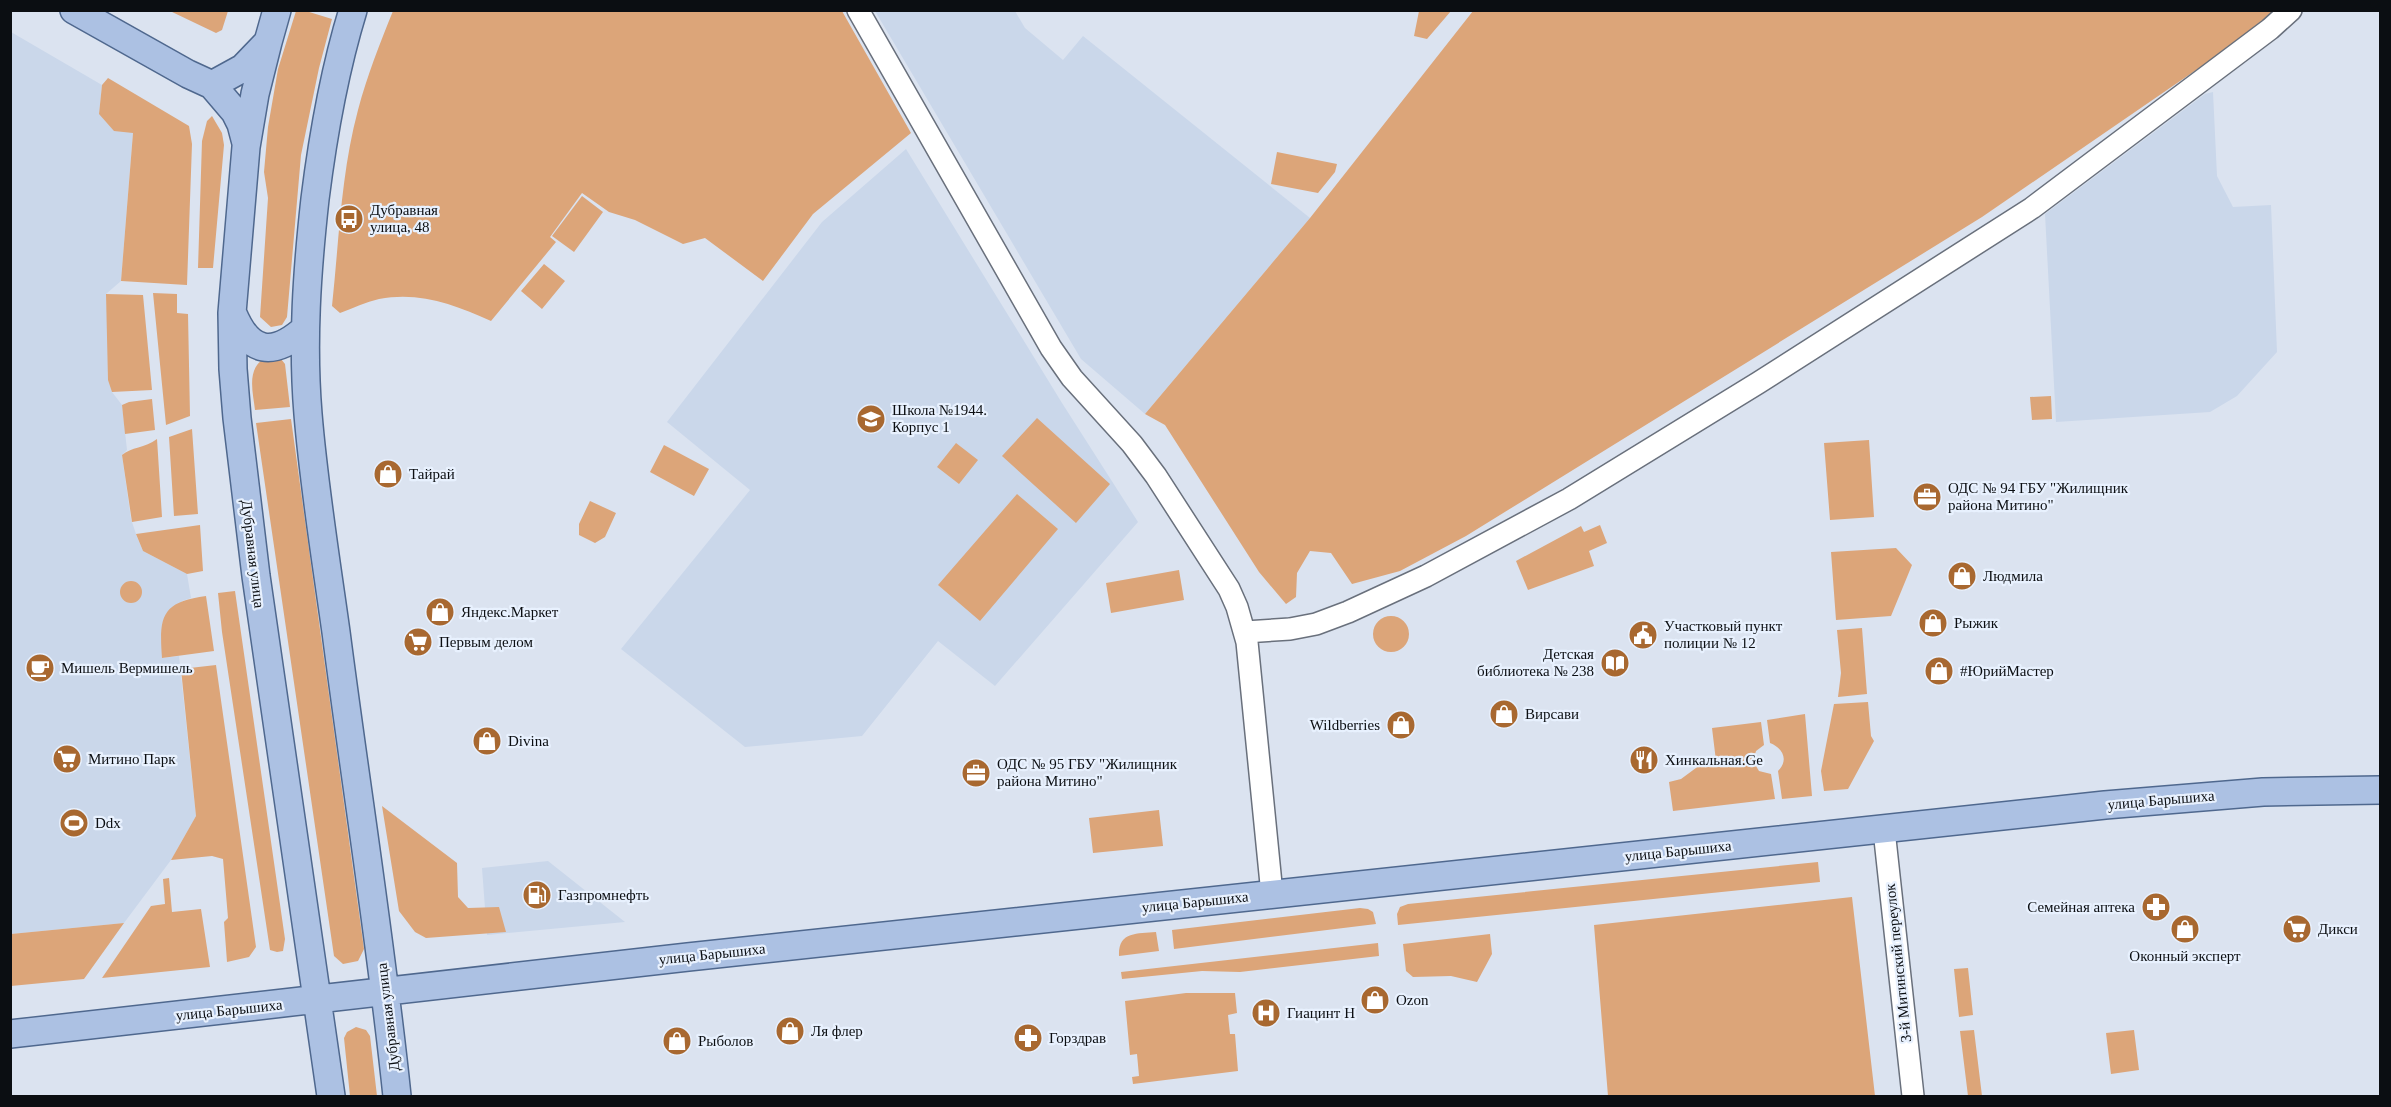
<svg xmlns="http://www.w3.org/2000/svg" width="2391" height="1107" font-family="'Times New Roman',serif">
<rect width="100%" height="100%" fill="#dbe3f0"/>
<!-- built -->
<path fill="#cad7ea" d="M 875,11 L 1015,11 L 1025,28 L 1063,60 L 1083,36 L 1310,218 L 1145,414 L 1081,359 Z
M 11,32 L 102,85 L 99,114 L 133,132 L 121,281 L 106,294 L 112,392 L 122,405 L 127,450 L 122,455 L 131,519 L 137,537 L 143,551 L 187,574 L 191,598 L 182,601 L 162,658 L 179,656 L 196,816 L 171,860 L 124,923 L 11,934 Z
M 2213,92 L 2217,176 L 2233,207 L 2271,205 L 2277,352 L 2237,396 L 2210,412 L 2056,422 L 2045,214 L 2205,94 Z
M 906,149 L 1062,403 L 1138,522 L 995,686 L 938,641 L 862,736 L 745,747 L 621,649 L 750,490 L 667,422 L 822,222 Z
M 548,861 L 625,922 L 487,935 L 482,868 Z"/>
<!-- green -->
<path fill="#dca579" d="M 170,11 L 228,11 L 222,30 L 216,33 Z
M 296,11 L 306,11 L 332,19 L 319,68 L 301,155 L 287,317 L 282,325 L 271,327 L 260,317 L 268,198 L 264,172 L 268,127 L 278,69 Z
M 393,11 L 842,11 L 911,133 L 813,214 L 763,281 L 705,238 L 683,244 L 635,220 L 609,212 L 582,193 L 550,237 L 556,242 L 491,321 C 455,305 420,291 379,299 C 366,302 353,308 340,313 L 332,306 C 339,241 341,173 358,110 C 367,76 380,43 393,11 Z
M 1419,11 L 1419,10 L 1451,11 L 1427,39 L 1414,36 Z
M 1473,11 L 2282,11 L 1982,217 L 1466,536 L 1400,571 L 1352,584 L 1331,553 L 1310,551 L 1297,573 L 1296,597 L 1286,604 L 1259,572 L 1165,425 L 1145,414 L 1310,218 Z
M 108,78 L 189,126 L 192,144 L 187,285 L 121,281 L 133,133 L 114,131 L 99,114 L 102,85 Z
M 212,116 L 222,133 L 224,145 L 213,268 L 198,268 L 202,141 L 207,121 Z
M 1277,152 L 1337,164 L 1335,172 L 1318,193 L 1271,184 Z
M 582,196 L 603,212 L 574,252 L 552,236 Z
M 544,264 L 565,281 L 542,309 L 521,291 Z
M 153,293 L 177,294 L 177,313 L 188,314 L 190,416 L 166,425 Z
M 106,294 L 143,295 L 152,390 L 112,392 L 108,380 Z
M 265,358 L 281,359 L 285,364 L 290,407 L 255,410 C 253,392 246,369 265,358 Z
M 2051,396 L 2052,419 L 2032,420 L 2030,397 Z
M 152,399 L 155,430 L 125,434 L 122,405 L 129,402 Z
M 1037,418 L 1110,484 L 1076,523 L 1002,456 Z
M 291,419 L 364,949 L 358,961 L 343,964 L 334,956 L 256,423 Z
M 192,429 L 198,514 L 174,516 L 169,437 Z
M 157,439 L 162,517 L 132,522 L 122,455 C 131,447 145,448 157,439 Z
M 1869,440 L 1874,517 L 1830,520 L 1824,443 Z
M 956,443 L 978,460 L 959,484 L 937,467 Z
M 664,445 L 709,469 L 694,496 L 650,472 Z
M 1017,494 L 1058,529 L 980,621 L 938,585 Z
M 590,501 L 616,513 L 605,537 L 595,543 L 579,535 L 579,524 Z
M 200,525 L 203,571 L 187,574 L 143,551 L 136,534 Z
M 1600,525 L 1607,543 L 1589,551 L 1594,566 L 1528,590 L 1516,561 L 1581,526 L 1584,532 Z
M 1896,548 L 1912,565 L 1891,616 L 1836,620 L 1831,552 Z
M 1179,570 L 1184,600 L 1111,613 L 1106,583 Z
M120 592a11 11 0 1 1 22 0a11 11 0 1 1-22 0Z
M 235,591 L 285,939 L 283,951 L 277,952 L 270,950 L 222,632 L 218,593 Z
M 206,596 L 214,651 L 162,658 C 159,617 161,602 206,596 Z
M1373 634a18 18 0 1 1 36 0a18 18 0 1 1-36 0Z
M 1862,628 L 1867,694 L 1838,697 L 1841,673 L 1837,630 Z
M 216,665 L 256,947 L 249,957 L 227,962 L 224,922 L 228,918 L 223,859 L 212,856 L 171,860 L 196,816 L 181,669 Z
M 1868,702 L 1871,736 L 1874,741 L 1848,789 L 1824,791 L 1821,771 L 1834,704 Z
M 1805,714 L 1812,796 L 1782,799 L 1778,771 C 1789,760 1783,748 1770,743 L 1767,720 Z
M 1761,722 L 1764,745 L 1756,751 L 1753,761 L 1759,771 L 1771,774 L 1775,799 L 1673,811 L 1669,782 L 1681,779 L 1700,765 L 1716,761 L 1712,728 Z
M 382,806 L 457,863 L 458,897 L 468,908 L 499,907 L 506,932 L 426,938 L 415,932 L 399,911 Z
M 1159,810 L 1163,846 L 1093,853 L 1089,818 Z
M 1818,862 L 1820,882 L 1398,925 L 1397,914 L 1400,907 L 1408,904 Z
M 169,878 L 172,912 L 201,909 L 210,967 L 102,978 L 151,906 L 165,904 L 163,879 Z
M 1852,897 L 1875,1096 L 1608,1096 L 1594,925 Z
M 1360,908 L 1368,909 L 1373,912 L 1376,924 L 1174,949 L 1172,930 Z
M 124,923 L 84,979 L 11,986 L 11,934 Z
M 1156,932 L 1159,951 L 1119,956 C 1118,931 1137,934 1156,932 Z
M 1490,934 L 1492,954 L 1477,982 L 1451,976 L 1413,977 L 1406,971 L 1403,944 Z
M 1378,943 L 1379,956 L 1240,972 L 1202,971 L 1122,979 L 1121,972 Z
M 1968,968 L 1973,1015 L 1959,1017 L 1954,969 Z
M 1186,993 L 1235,993 L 1237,1013 L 1228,1015 L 1230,1034 L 1235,1034 L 1238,1071 L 1133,1084 L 1132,1077 L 1139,1076 L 1137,1054 L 1130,1055 L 1125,1001 Z
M 356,1027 L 366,1030 L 370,1036 L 377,1096 L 350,1096 L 344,1038 L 347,1032 Z
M 1974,1030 L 1982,1096 L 1968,1096 L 1960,1031 Z
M 2134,1030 L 2139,1070 L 2111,1074 L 2106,1033 Z"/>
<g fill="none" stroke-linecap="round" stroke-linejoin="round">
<!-- minor casing -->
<g stroke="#69707c" stroke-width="24">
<path id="minor" d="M 858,10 L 1051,348 L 1072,378 L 1132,444 L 1156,476 L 1229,589 L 1237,607 L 1247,642 L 1272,894
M 1245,632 L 1290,629 L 1316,624 L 1348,612 L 1426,576 L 1569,499 L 1758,383 L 2032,208 L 2270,29 L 2291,10
M 1884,830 L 1913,1096"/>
</g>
<!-- major casing -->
<g stroke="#4f688e" stroke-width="30">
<path id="major" d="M 74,10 L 188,74 L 212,85 L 235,112 L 241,124 L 246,143
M 277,10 L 268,42 L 255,94 L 246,147 L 232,313 L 233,369 L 237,418 L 256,576 L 331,1096
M 353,10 C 334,72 323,135 315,199 C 307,271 302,342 308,414 C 314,487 326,560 336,632 C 356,787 381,941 397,1096
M 212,85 L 243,68 L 267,43
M 233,314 C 250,354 273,357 305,329
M 10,1034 L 688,957 L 2105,805 L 2263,792 L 2380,790"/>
</g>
<!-- minor -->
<use href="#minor" stroke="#fff" stroke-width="21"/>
<!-- major -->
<use href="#major" stroke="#acc1e3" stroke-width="27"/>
</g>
<!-- icons -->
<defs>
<g id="bus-disc" transform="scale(1.5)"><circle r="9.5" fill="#a86830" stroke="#e8f1fe"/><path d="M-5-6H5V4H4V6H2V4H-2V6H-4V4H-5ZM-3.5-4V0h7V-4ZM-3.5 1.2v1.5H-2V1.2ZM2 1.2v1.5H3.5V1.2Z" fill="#fff"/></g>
<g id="school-disc" transform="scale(1.5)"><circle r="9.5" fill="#a86830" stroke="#e8f1fe"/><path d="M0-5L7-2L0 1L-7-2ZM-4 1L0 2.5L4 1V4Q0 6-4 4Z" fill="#fff"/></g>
<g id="shop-disc" transform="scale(1.5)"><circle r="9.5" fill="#a86830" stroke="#e8f1fe"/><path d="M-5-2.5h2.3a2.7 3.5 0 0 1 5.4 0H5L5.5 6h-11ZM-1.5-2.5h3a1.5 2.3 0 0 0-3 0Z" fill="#fff"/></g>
<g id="office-disc" transform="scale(1.5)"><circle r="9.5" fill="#a86830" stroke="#e8f1fe"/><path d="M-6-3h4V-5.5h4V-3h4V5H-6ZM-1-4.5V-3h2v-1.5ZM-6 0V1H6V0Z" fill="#fff"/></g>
<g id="civic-disc" transform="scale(1.5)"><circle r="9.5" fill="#a86830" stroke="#e8f1fe"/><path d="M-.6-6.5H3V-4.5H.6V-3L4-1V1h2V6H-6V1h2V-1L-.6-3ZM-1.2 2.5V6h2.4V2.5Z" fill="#fff"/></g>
<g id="supermarket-disc" transform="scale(1.5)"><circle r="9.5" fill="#a86830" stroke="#e8f1fe"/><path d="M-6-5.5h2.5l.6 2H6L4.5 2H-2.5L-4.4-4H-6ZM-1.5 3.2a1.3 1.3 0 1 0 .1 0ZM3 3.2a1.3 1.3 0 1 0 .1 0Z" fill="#fff"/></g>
<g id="library-disc" transform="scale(1.5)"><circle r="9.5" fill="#a86830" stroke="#e8f1fe"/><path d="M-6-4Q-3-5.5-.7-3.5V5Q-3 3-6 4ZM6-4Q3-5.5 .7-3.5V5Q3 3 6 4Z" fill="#fff"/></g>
<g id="cafe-disc" transform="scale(1.5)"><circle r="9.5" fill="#a86830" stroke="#e8f1fe"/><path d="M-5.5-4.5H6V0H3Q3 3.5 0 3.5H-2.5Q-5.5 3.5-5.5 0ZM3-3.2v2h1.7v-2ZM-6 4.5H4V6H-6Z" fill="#fff"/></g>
<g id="restaurant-disc" transform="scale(1.5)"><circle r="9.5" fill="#a86830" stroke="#e8f1fe"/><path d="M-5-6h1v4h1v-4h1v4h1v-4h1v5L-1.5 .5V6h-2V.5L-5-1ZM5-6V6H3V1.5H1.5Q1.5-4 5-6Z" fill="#fff"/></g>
<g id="stadium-disc" transform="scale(1.5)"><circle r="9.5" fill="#a86830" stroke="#e8f1fe"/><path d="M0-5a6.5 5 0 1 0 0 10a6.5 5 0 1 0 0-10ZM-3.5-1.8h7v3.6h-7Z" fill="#fff"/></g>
<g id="fuel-disc" transform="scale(1.5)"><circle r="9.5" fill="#a86830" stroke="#e8f1fe"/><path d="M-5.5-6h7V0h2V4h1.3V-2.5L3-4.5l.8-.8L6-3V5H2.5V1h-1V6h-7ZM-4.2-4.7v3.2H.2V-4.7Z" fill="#fff"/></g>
<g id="pharmacy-disc" transform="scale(1.5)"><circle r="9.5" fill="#a86830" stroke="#e8f1fe"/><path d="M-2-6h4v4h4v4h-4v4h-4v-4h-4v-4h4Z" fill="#fff"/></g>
<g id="hospital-disc" transform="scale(1.5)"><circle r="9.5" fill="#a86830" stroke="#e8f1fe"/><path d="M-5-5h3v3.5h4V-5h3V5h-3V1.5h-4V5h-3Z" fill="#fff"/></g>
</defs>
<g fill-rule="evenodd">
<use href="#bus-disc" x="349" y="219"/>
<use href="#school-disc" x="871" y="419"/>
<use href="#shop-disc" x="388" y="474"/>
<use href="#office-disc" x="1927" y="497"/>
<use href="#shop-disc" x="1962" y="576"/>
<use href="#shop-disc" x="440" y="612"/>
<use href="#shop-disc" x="1933" y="623"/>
<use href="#civic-disc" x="1643" y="635"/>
<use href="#supermarket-disc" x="418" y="642"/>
<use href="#library-disc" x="1615" y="663"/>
<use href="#cafe-disc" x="40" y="668"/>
<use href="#shop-disc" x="1939" y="671"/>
<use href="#shop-disc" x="1504" y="714"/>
<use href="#shop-disc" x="1401" y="725"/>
<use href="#shop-disc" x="487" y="741"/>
<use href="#supermarket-disc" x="67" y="759"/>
<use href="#restaurant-disc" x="1644" y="760"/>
<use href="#office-disc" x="976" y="773"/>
<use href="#stadium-disc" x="74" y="823"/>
<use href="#fuel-disc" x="537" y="895"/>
<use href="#pharmacy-disc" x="2156" y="907"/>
<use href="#shop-disc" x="2185" y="929"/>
<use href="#supermarket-disc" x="2297" y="929"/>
<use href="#shop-disc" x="1375" y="1000"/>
<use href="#hospital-disc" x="1266" y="1013"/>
<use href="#shop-disc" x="790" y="1031"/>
<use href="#pharmacy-disc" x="1028" y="1038"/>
<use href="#shop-disc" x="677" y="1041"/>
</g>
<g text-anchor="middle" stroke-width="4.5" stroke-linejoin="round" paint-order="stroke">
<!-- poi labels -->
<g font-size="15" fill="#0b0e12" stroke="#e8f1fe" text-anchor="start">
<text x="370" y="215">Дубравная<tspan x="370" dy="17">улица, 48</tspan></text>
<text x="892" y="415">Школа №1944.<tspan x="892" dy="17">Корпус 1</tspan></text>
<text x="409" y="479">Тайрай</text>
<text x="1948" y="493">ОДС № 94 ГБУ "Жилищник<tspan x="1948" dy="17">района Митино"</tspan></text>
<text x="1983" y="581">Людмила</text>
<text x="461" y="617">Яндекс.Маркет</text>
<text x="1954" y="628">Рыжик</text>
<text x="1664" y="631">Участковый пункт<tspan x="1664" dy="17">полиции № 12</tspan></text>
<text x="439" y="647">Первым делом</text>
<text x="1594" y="659" text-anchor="end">Детская<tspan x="1594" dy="17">библиотека № 238</tspan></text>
<text x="61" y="673">Мишель Вермишель</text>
<text x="1960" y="676">#ЮрийМастер</text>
<text x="1525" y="719">Вирсави</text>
<text x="1380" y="730" text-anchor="end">Wildberries</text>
<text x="508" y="746">Divina</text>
<text x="88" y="764">Митино Парк</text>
<text x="1665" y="765">Хинкальная.Ge</text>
<text x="997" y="769">ОДС № 95 ГБУ "Жилищник<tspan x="997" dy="17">района Митино"</tspan></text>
<text x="95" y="828">Ddx</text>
<text x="558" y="900">Газпромнефть</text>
<text x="2135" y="912" text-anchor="end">Семейная аптека</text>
<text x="2318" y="934">Дикси</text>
<text x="2185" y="961" text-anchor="middle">Оконный эксперт</text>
<text x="1396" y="1005">Ozon</text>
<text x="1287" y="1018">Гиацинт Н</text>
<text x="811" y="1036">Ля флер</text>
<text x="1049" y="1043">Горздрав</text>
<text x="698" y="1046">Рыболов</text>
</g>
<!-- street labels -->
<g font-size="15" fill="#0b0e12" stroke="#e8f1fe">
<text transform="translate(253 554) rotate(83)" y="5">Дубравная улица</text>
<text transform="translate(2161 800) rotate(-5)" y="5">улица Барышиха</text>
<text transform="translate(1678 851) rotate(-6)" y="5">улица Барышиха</text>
<text transform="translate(1195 902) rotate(-6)" y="5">улица Барышиха</text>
<text transform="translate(712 954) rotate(-6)" y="5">улица Барышиха</text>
<text transform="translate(1898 963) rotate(-96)" y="5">3-й Митинский переулок</text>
<text transform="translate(229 1010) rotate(-6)" y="5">улица Барышиха</text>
<text transform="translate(388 1017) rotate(-97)" y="5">Дубравная улица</text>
</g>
</g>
<!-- border -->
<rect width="2391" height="1107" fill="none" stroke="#0b0e12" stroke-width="24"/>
</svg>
